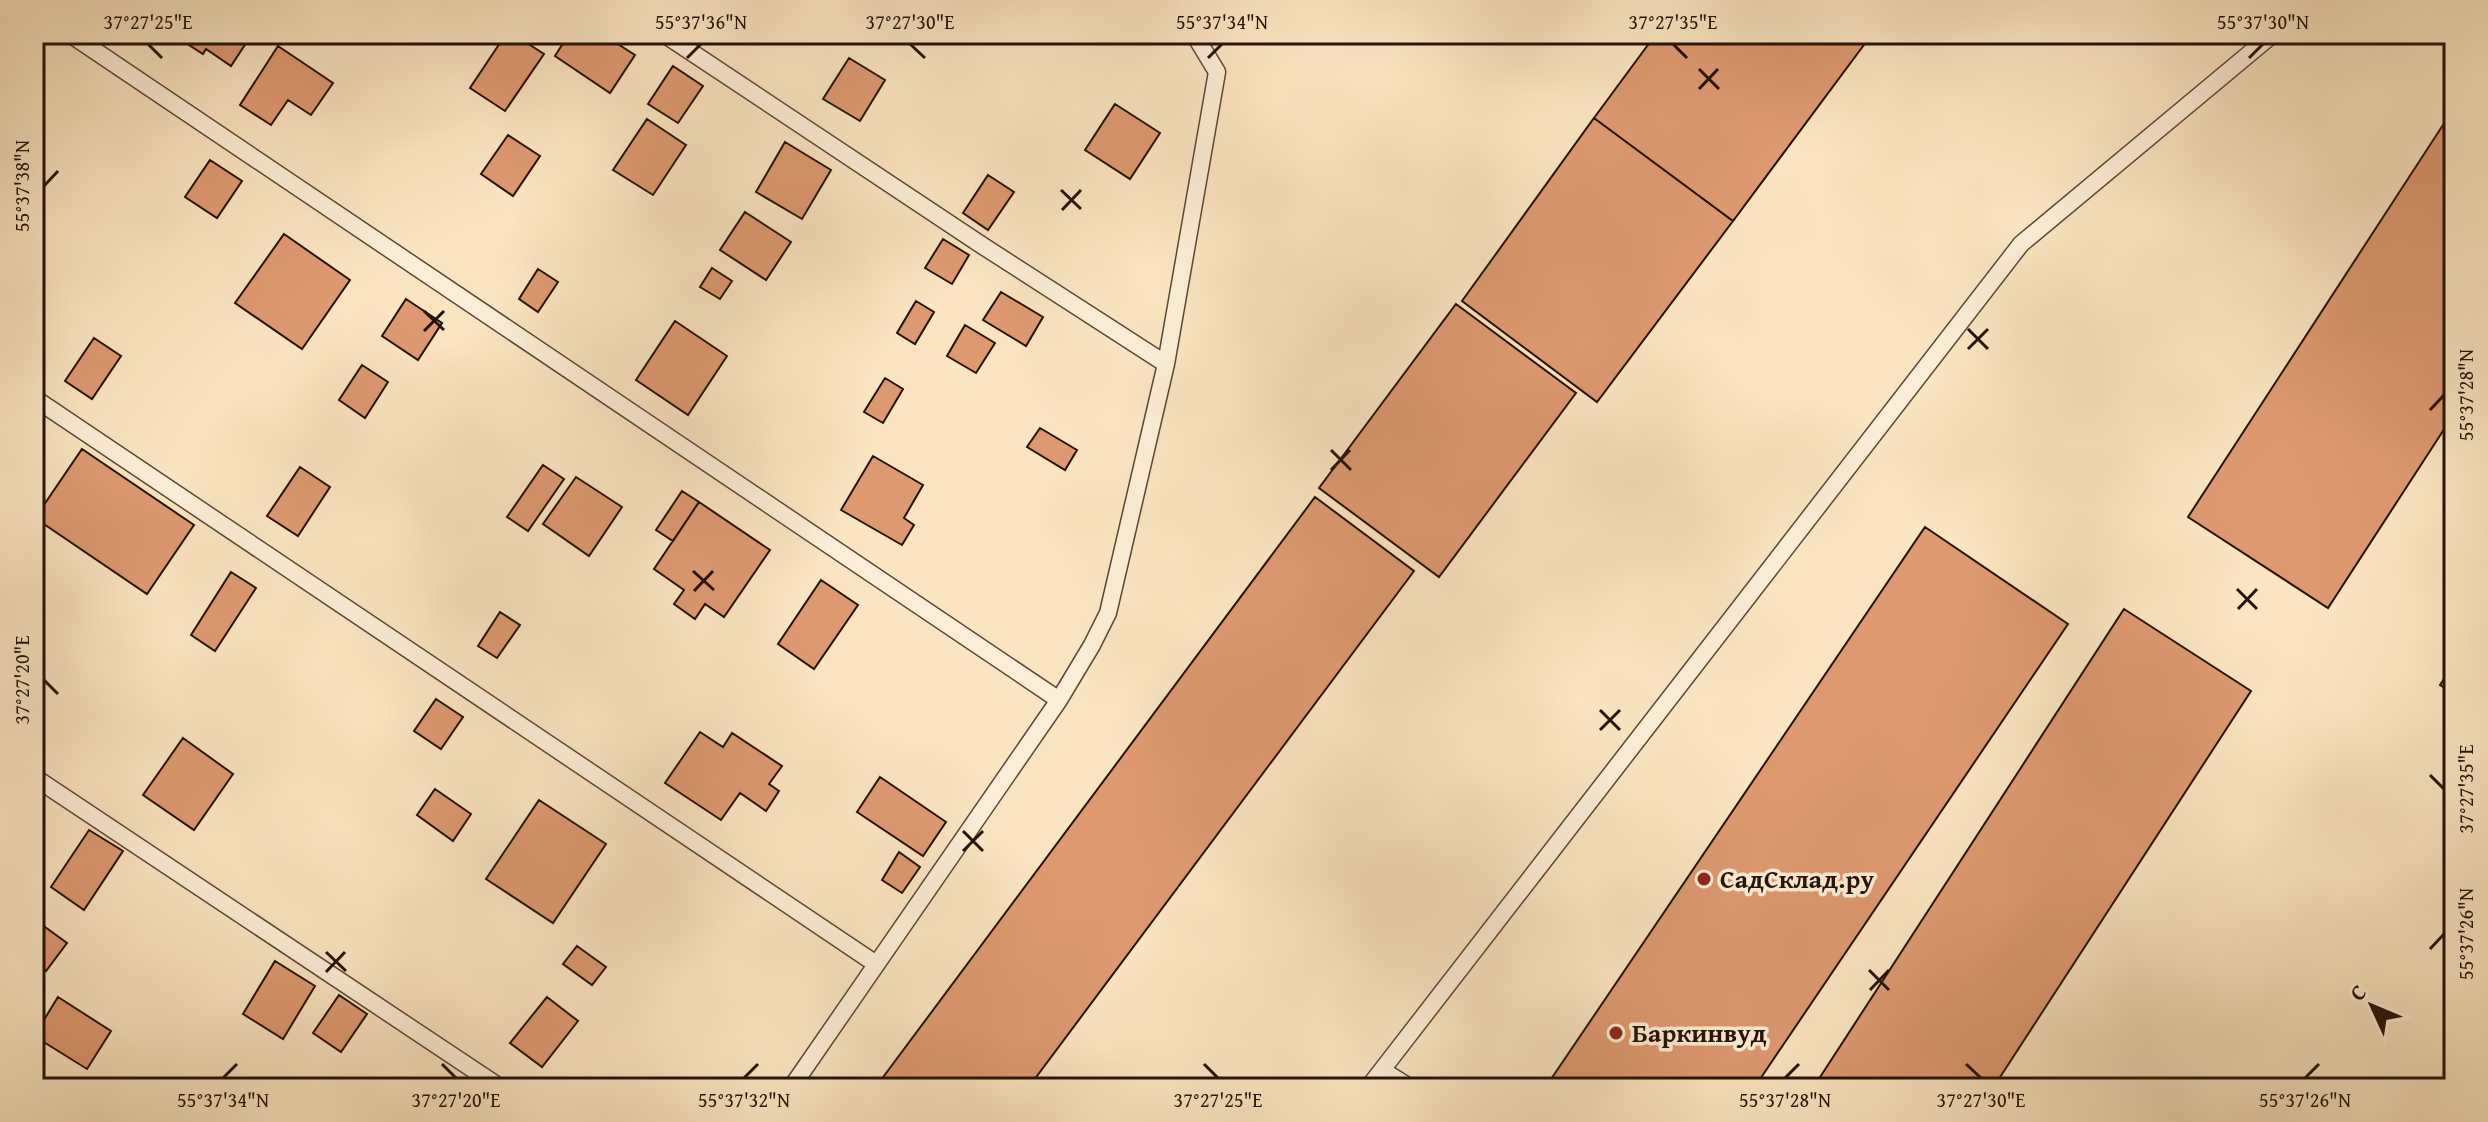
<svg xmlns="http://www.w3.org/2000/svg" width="2488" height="1122" font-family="'Gentium Book Plus',serif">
<rect width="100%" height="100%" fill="#fae5c0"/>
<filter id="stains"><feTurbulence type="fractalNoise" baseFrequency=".0025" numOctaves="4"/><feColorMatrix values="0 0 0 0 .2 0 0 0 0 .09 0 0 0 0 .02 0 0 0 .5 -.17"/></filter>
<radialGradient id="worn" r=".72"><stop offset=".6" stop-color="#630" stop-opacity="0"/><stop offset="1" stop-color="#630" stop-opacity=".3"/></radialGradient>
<!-- building -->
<path fill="#de9970" stroke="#241207" stroke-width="2" d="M 172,34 L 252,34 L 231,66 L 206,49 L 203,54 Z
M 506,34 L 513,34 L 544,54 L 505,111 L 470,88 Z
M 569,34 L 602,34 L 635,55 L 610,93 L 555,56 Z
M 1656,34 L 1872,34 L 1733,221 L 1594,118 Z
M 278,46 L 333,83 L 311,115 L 288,100 L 271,125 L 240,105 Z
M 849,58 L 885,80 L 860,121 L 823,99 Z
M 673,66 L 703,86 L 678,123 L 648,104 Z
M 1115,104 L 1160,133 L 1130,179 L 1085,150 Z
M 2454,108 L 2454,414 L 2328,608 L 2188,517 Z
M 1594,118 L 1733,221 L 1597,402 L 1462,301 Z
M 647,119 L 686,145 L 653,195 L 613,170 Z
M 508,135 L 540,156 L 513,196 L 481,174 Z
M 785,142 L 831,170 L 802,219 L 756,192 Z
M 210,160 L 242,181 L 217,218 L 185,197 Z
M 988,175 L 1014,192 L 988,230 L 963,213 Z
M 745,212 L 791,242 L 766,280 L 720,250 Z
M 284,234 L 350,280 L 302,349 L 235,303 Z
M 943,239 L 969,255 L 952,284 L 925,268 Z
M 712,268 L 732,281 L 720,299 L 700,287 Z
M 538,269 L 558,282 L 538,312 L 519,299 Z
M 1001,292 L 1043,317 L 1026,346 L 983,320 Z
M 406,299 L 442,323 L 418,360 L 382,336 Z
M 916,301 L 934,312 L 915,344 L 897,333 Z
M 1456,304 L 1576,393 L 1439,577 L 1319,488 Z
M 675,321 L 727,356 L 688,415 L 636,380 Z
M 965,325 L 995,343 L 976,373 L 947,356 Z
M 94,338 L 121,356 L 92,399 L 65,381 Z
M 362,365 L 388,382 L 365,418 L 339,400 Z
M 885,378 L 903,389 L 883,423 L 864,412 Z
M 1040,428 L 1077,450 L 1065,470 L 1027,447 Z
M 82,449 L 194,525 L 147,594 L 35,518 Z
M 873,456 L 923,485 L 904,518 L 914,525 L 902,545 L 841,510 Z
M 543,465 L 564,479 L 528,531 L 507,517 Z
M 300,467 L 330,487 L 298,536 L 267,516 Z
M 576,477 L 622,507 L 589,556 L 543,524 Z
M 682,491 L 699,502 L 673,541 L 656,530 Z
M 1315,497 L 1414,571 L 1028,1088 L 875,1088 Z
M 699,502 L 770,550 L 724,617 L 705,604 L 695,619 L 674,604 L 684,590 L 654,569 Z
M 1925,527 L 2068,624 L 1754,1088 L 1545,1088 Z
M 231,572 L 256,588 L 215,651 L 191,635 Z
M 821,580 L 858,605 L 814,669 L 778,644 Z
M 2124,609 L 2251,691 L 1993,1088 L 1813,1088 Z
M 500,612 L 520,625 L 497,658 L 478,646 Z
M 2454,664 L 2454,694 L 2440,685 Z
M 436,699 L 463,717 L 441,749 L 414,731 Z
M 700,732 L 723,747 L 732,733 L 782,766 L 769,784 L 779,791 L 766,811 L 740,793 L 721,820 L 665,783 Z
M 183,738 L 233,774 L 194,830 L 143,795 Z
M 880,777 L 946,822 L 923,856 L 857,812 Z
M 435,789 L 471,814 L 453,841 L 417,815 Z
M 539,800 L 606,844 L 553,923 L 486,879 Z
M 89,830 L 123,851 L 84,910 L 51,887 Z
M 899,852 L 920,867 L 902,893 L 882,880 Z
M 34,919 L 67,943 L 46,971 L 34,962 Z
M 577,946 L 606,967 L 592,985 L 563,964 Z
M 275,961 L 315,986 L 283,1039 L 243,1014 Z
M 339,995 L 367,1014 L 341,1052 L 313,1033 Z
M 58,997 L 111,1031 L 87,1069 L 34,1036 Z
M 547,997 L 578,1021 L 542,1067 L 510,1043 Z"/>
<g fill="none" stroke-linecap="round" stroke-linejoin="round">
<!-- service casing -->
<g stroke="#5a4735" stroke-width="19">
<path id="service" d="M 70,34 L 1059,700
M 664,34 L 983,246 L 1166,364
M 34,398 L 876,964
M 34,777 L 501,1088
M 1382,1070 L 1411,1088
M 791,1088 L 1059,700 L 1092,645 L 1108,613 L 1166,364 L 1217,72 L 1194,34
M 1368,1088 L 2021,244 L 2273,34"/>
</g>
<!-- service -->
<use href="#service" stroke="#fceed6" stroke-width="16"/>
</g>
<!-- ticks -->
<path fill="none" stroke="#241207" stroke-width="3" d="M 148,44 L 162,58M 910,44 L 925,58M 1673,44 L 1687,58M 687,58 L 701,44M 1208,58 L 1222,44M 2249,58 L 2263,44M 1699,69 L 1719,89M 1699,89 L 1718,69M 44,186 L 58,171M 1061,190 L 1081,209M 1062,210 L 1081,190M 424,311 L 444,330M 1968,329 L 1988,349M 424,331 L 444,311M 1968,349 L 1988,329M 2430,410 L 2444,395M 1331,450 L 1351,470M 1331,470 L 1350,450M 693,571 L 714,590M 2237,589 L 2257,609M 694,591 L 713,571M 2238,609 L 2257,589M 44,680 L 58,694M 1600,710 L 1620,730M 1600,730 L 1620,710M 2430,775 L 2444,789M 963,831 L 983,851M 963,851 L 983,831M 2430,949 L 2444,934M 326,952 L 346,971M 1869,970 L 1889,990M 326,972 L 345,952M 1870,990 L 1889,970M 442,1064 L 456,1078M 1204,1064 L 1218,1078M 1966,1064 L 1981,1078M 223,1078 L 237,1064M 744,1078 L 758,1064M 1785,1078 L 1799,1064M 2305,1078 L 2319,1064"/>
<!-- markers -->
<g fill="#8f2418" stroke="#fceed6" stroke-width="3">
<circle cx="1704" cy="879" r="8"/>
<circle cx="1616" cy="1033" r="8"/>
</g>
<g text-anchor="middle" stroke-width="7" stroke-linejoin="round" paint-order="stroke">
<!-- poi labels -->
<g font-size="26" font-weight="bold" fill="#241207" stroke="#fceed6" text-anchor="start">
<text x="1720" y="888">СадСклад.ру</text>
<text x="1632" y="1042">Баркинвуд</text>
</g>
</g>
<!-- margin -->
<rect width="2488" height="1122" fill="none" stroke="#fae5c0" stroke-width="88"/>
<!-- north arrow -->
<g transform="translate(2372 1006) rotate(314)" stroke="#fceed6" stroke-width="6" paint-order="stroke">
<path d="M0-6L14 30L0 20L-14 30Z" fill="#241207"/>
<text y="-12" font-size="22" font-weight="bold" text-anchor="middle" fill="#241207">С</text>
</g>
<rect x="44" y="44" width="2400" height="1034" fill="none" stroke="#241207" stroke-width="3"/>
<g font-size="20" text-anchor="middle" fill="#241207">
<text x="148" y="29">37°27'25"E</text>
<text x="701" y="29">55°37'36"N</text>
<text x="910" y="29">37°27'30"E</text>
<text x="1222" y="29">55°37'34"N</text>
<text x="1673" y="29">37°27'35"E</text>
<text x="2263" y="29">55°37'30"N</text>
<text transform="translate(22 186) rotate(-90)" y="7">55°37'38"N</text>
<text transform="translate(2466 395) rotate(-90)" y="7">55°37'28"N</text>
<text transform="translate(22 680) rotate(-90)" y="7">37°27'20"E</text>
<text transform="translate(2466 789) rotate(-90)" y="7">37°27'35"E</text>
<text transform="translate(2466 934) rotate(-90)" y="7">55°37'26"N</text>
<text x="223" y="1107">55°37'34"N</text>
<text x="456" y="1107">37°27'20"E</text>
<text x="744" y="1107">55°37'32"N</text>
<text x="1218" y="1107">37°27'25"E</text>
<text x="1785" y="1107">55°37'28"N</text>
<text x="1981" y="1107">37°27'30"E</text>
<text x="2305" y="1107">55°37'26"N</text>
</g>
<rect width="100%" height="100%" filter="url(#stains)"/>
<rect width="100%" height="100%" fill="url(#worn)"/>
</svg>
